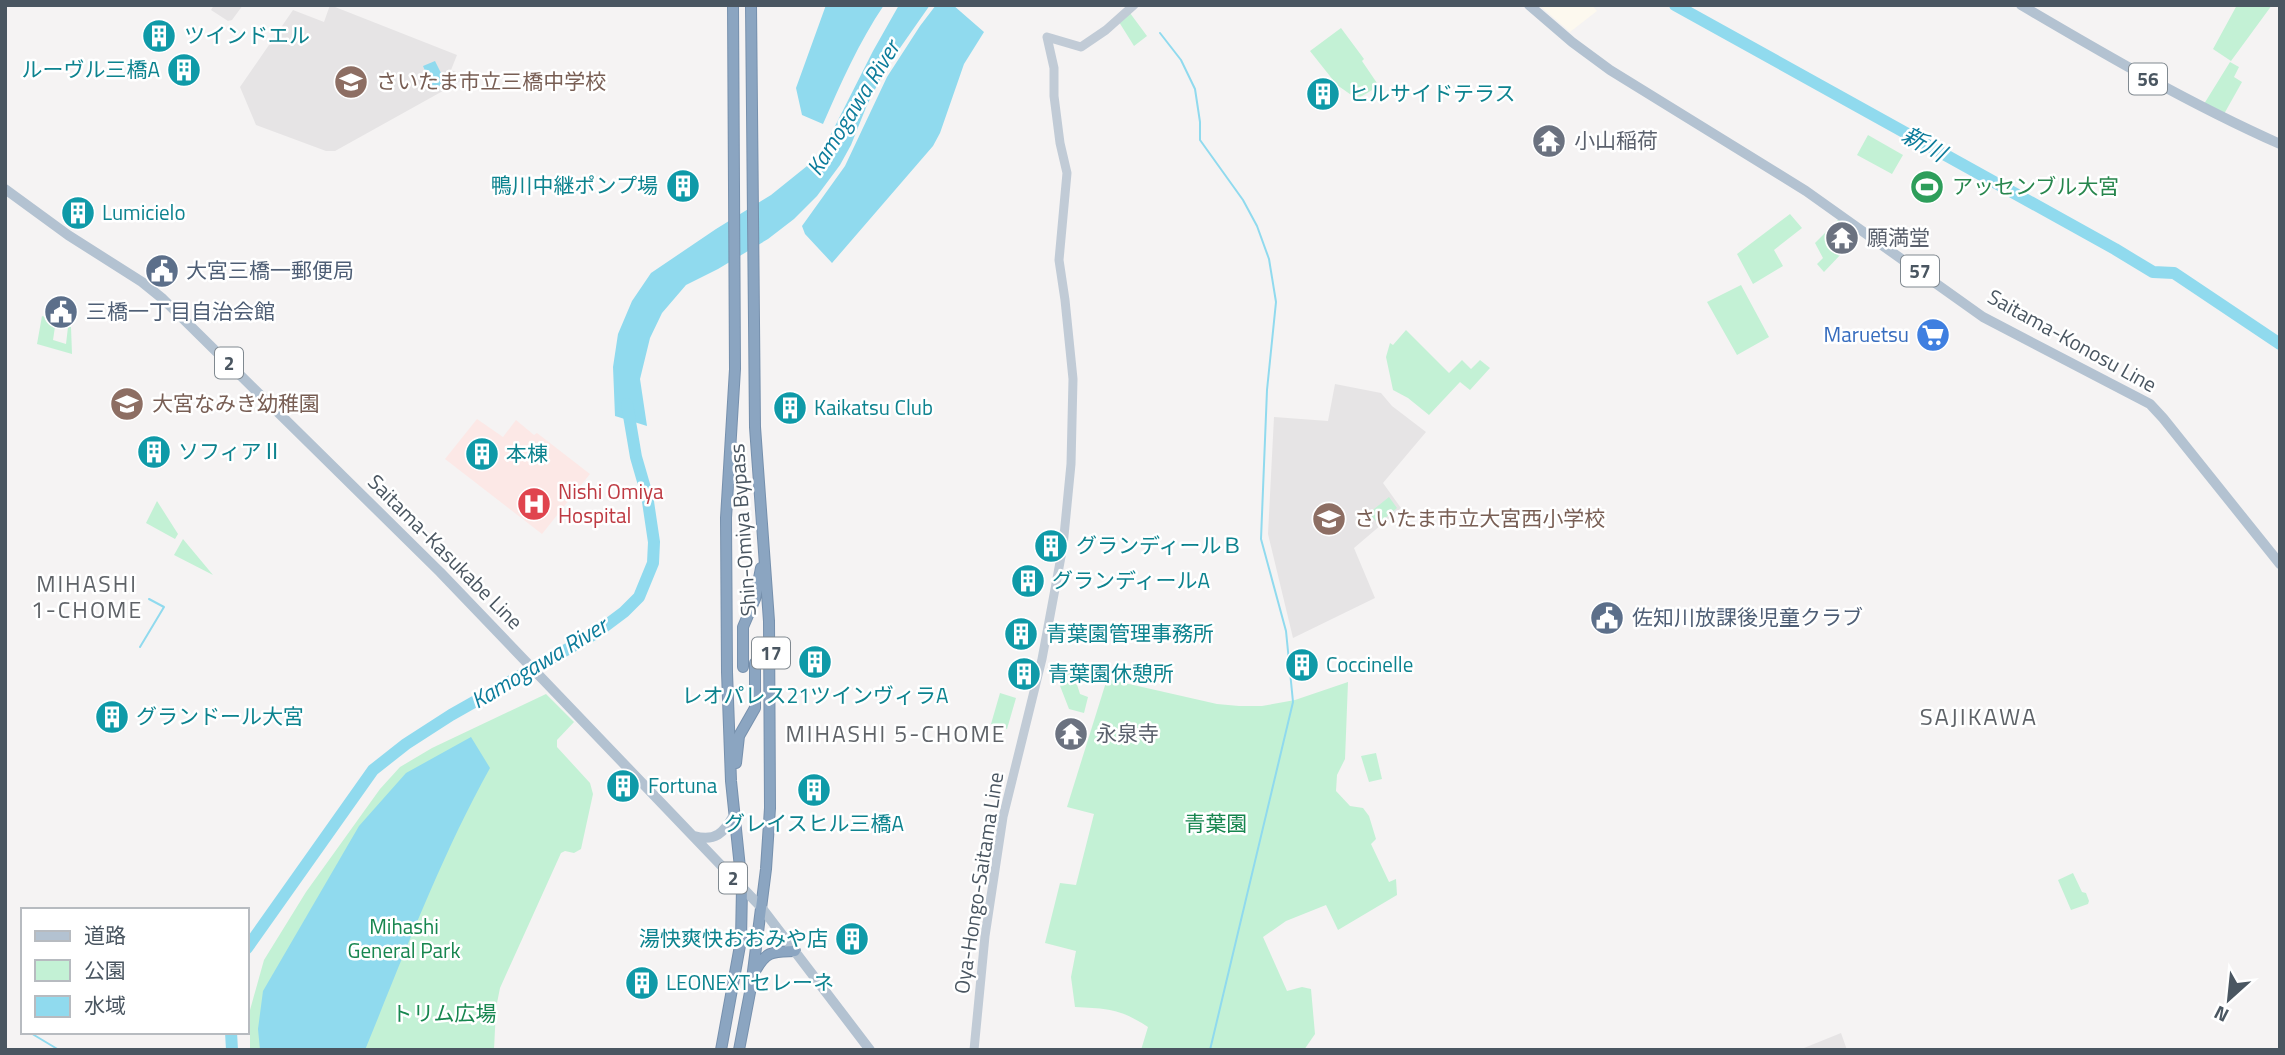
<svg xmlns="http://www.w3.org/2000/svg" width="2285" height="1055" font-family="'Titillium Web','Noto Sans JP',sans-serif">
<rect width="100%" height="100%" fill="#f5f3f3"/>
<!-- commercial -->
<path fill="#fdf9ef" d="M 1539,5 L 1592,5 L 1597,11 L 1570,32 Z"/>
<!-- education -->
<path fill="#e6e4e5" d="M 214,5 L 243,5 L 232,20 L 228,21 L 211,10 Z
M 330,5 L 457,55 L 451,70 L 468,77 L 335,151 L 326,151 L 256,125 L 240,87 L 293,10 L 324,22 Z
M 1335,384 L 1381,393 L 1392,406 L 1426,432 L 1383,483 L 1401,508 L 1354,548 L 1375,598 L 1293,638 L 1268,534 L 1274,417 L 1328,421 Z
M 1841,1033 L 1847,1050 L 1799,1050 Z"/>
<!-- medical -->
<path fill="#fce8e6" d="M 477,419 L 503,437 L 516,420 L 534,435 L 537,433 L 590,474 L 542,534 L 445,459 Z"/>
<!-- green -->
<path fill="#c3f1d5" d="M 2237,5 L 2272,5 L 2231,61 L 2213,49 Z
M 1130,13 L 1147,36 L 1134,46 L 1119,22 Z
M 1341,28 L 1364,59 L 1362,61 L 1379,86 L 1357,99 L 1337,85 L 1310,51 Z
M 2230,62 L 2239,67 L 2234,77 L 2242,82 L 2224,114 L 2204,104 Z
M 1868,135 L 1903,155 L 1892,174 L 1857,155 Z
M 1790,214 L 1802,228 L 1774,250 L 1783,266 L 1753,284 L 1737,254 Z
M 1840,218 L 1861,233 L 1824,272 L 1817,264 L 1823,258 L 1815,243 Z
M 1741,285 L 1769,337 L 1737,355 L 1707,302 Z
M 42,316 L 56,320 L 53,340 L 66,344 L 68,327 L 71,327 L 72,354 L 37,344 Z
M 1406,330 L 1449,373 L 1462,360 L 1471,369 L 1480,360 L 1490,368 L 1470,390 L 1460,382 L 1429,415 L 1408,398 L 1393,390 L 1386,357 L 1390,343 L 1393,345 Z
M 1389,497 L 1397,508 L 1378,524 L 1369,513 Z
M 157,501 L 178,534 L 175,539 L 146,523 Z
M 183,539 L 213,575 L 174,555 Z
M 1072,669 L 1080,694 L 1088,697 L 1084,713 L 1069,709 L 1055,673 Z
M 1107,679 L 1217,704 L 1239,706 L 1262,706 L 1295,700 L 1348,682 L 1345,759 L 1337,775 L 1336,791 L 1350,806 L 1363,808 L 1369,816 L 1376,839 L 1371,844 L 1389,882 L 1396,879 L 1397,895 L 1338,930 L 1326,905 L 1286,921 L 1263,937 L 1287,991 L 1302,987 L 1311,989 L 1315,1034 L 1304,1050 L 1141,1050 L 1148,1027 C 1119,1008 1108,1009 1075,1007 L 1071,977 L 1076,951 L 1045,943 L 1060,883 L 1076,885 L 1094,814 L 1067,807 Z
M 1000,693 L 1016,698 L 1007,729 L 991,724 Z
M 546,694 L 574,722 L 557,740 L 557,747 L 590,783 L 593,794 L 581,849 L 574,853 L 565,851 L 561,853 L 500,988 L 496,1008 L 494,1050 L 250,1050 L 250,1010 L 264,960 L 306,892 L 380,789 L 400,767 L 432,748 Z
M 1376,753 L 1382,779 L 1369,782 L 1361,756 Z
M 2073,873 L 2082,892 L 2086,893 L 2089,901 L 2088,904 L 2071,910 L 2058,880 Z"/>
<!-- water -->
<path fill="#90daee" d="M 826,5 L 884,5 C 859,42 841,83 823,124 L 802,115 L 796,88 Z
M 899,5 L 930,5 L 886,68 L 867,105 L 851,145 L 840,165 L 817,196 L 794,219 L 768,239 L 718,269 L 686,285 L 662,313 L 650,338 L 640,379 L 647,426 L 615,416 L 613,367 L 618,334 L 632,301 L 651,273 L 716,229 L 771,195 L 812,162 L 829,138 L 873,51 Z
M 936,5 L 953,5 L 984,32 L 964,64 L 940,133 L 933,146 L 832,263 L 805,234 L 802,226 L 845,166 L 887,77 L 920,26 Z
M 435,61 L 446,83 L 433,89 L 423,66 Z
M 471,737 L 490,768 C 440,858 404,955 365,1050 L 260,1050 L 258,1029 L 263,991 L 359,826 L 406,773 Z"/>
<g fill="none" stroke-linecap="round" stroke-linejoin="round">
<!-- stream -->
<path stroke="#90daee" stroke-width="2" d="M 1160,33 L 1181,60 L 1195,89 L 1200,122 L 1200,140 L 1243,200 L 1257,226 L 1269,259 L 1276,302 L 1267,390 L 1261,539 L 1286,631 L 1293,702 L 1210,1050
M 140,647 L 164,607 L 149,599
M 29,1032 L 59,1050"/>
<!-- river -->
<path stroke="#90daee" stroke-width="12" d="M 1675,5 L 2115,249 L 2153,272 L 2174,273 L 2280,344
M 247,948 L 373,770 L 406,744 L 451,715 L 596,633 L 624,612 L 639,597 L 653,563 L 654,542 L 647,495 L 636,457 L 627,404
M 231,1032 L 232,1050"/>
<!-- highway casing -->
<g stroke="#7690ad" stroke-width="12">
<path id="highway" d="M 743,667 L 743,627 L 755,599 L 761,568
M 736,763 L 739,736 L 755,708 L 755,663
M 755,971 C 767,950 773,952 795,951
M 721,1050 L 741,940 L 742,887 L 731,781 L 727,672 L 726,518 L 735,369 L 733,5
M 739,1050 L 751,987 L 766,869 L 770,808 L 769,621 L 755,427 L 751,5"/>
</g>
<!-- secondary -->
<path stroke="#c1cbd6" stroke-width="9" d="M 974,1050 L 985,936 L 1003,817 L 1042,659 L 1063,546 L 1071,464 L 1073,379 L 1065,300 L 1059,260 L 1067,173 L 1060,143 L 1054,96 L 1054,68 L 1047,37 L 1081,47 L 1106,30 L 1134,5"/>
<!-- primary -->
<path stroke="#b3c2d1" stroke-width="10" d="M 1529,5 L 1572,42 L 1610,70 L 1806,191 L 1983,317 L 2150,404 L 2163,418 L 2280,564
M 2021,5 C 2106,55 2190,104 2280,144
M 5,189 L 68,235 L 142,282 L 163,299 L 440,572 L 761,907 L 870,1050
M 694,836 C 715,842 724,833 734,815"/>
<!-- highway -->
<use href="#highway" stroke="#8ba5c1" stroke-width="10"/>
</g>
<!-- icons -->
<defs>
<g id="building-disc" transform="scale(1.75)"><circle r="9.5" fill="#0f9aa8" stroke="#fff"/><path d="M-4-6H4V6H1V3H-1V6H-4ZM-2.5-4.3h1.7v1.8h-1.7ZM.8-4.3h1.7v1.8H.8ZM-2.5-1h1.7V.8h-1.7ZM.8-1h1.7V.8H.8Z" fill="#fff"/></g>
<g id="school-disc" transform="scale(1.75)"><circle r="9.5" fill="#8d6e63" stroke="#fff"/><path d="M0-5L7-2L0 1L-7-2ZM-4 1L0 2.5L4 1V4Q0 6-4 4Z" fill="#fff"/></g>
<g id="temple-disc" transform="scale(1.75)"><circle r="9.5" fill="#6b7280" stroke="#fff"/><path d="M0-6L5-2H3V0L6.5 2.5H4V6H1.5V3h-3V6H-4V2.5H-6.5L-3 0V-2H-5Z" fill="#fff"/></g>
<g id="stadium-disc" transform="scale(1.75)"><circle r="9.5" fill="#2e9e5b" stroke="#fff"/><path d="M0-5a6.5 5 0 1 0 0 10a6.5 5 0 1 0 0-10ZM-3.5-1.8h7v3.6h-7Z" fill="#fff"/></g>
<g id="civic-disc" transform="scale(1.75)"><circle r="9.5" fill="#5c6f8a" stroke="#fff"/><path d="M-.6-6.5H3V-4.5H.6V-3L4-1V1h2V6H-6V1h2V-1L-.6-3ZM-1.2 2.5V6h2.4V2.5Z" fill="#fff"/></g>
<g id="supermarket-disc" transform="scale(1.75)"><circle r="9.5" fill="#3f7fe0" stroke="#fff"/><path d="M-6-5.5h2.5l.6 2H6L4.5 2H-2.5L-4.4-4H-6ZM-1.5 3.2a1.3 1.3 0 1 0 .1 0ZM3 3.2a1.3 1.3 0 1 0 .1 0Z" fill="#fff"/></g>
<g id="hospital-disc" transform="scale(1.75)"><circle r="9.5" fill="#e0444e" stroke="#fff"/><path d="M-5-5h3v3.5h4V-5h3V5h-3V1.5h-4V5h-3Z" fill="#fff"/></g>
</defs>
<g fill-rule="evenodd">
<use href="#building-disc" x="159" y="36"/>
<use href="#building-disc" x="184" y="70"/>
<use href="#school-disc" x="351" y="82"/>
<use href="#building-disc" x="1323" y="94"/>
<use href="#temple-disc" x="1549" y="141"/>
<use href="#building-disc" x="683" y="186"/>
<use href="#stadium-disc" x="1927" y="187"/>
<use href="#building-disc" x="78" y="213"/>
<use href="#temple-disc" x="1842" y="238"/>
<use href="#civic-disc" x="162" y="271"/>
<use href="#civic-disc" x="61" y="312"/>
<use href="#supermarket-disc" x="1933" y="335"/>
<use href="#school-disc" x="127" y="404"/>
<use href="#building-disc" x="790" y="408"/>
<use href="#building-disc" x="154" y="452"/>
<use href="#building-disc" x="482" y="454"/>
<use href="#hospital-disc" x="534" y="504"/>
<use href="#school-disc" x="1329" y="519"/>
<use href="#building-disc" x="1051" y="546"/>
<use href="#building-disc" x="1028" y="581"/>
<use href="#civic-disc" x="1607" y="618"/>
<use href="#building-disc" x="1021" y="634"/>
<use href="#building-disc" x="815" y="662"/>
<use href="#building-disc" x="1302" y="665"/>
<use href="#building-disc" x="1024" y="674"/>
<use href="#building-disc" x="112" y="717"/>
<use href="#temple-disc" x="1071" y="734"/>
<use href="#building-disc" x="623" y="786"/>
<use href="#building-disc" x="814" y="790"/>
<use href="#building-disc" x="852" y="939"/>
<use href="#building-disc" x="642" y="983"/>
</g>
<g text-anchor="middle" stroke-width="5" stroke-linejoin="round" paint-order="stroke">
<!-- shield labels -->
<g fill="#fff" stroke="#808990" stroke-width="2">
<rect x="2129" y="63.5" width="38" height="31" rx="5"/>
<rect x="1901" y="255.5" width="38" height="31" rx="5"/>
<rect x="215" y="347.5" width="28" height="31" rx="5"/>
<rect x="752" y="637.5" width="38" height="31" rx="5"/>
<rect x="719" y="862.5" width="28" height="31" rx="5"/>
</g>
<g font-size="19" font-weight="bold" fill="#4a5661">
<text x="2148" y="86">56</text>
<text x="1920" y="278">57</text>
<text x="229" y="370">2</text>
<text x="771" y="660">17</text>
<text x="733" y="885">2</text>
</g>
<!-- culture labels -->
<g font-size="21" fill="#0d838f" stroke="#fff" text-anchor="start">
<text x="184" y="43">ツインドエル</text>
<text x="160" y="77" text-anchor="end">ルーヴル三橋A</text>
<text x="1348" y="101">ヒルサイドテラス</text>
<text x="658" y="193" text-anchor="end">鴨川中継ポンプ場</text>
<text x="102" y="220">Lumicielo</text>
<text x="814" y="415">Kaikatsu Club</text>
<text x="178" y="459">ソフィアⅡ</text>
<text x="506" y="461">本棟</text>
<text x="1076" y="553">グランディールＢ</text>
<text x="1052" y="588">グランディールA</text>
<text x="1046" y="641">青葉園管理事務所</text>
<text x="1326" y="672">Coccinelle</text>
<text x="1048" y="681">青葉園休憩所</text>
<text x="815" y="703" text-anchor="middle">レオパレス21ツインヴィラA</text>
<text x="136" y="724">グランドール大宮</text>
<text x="648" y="793">Fortuna</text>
<text x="814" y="831" text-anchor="middle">グレイスヒル三橋A</text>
<text x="828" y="946" text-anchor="end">湯快爽快おおみや店</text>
<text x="666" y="990">LEONEXTセレーネ</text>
</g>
<!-- education labels -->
<g font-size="21" fill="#785e54" stroke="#fff" text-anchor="start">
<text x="376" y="89">さいたま市立三橋中学校</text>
<text x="152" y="411">大宮なみき幼稚園</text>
<text x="1354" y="526">さいたま市立大宮西小学校</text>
</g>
<!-- worship labels -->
<g font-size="21" fill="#5b616d" stroke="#fff" text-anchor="start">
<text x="1574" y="148">小山稲荷</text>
<text x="1867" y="245">願満堂</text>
<text x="1096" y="741">永泉寺</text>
</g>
<!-- leisure labels -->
<g font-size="21" fill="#27864d" stroke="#fff" text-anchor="start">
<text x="1952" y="194">アッセンブル大宮</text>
</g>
<!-- service labels -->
<g font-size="21" fill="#4e5e75" stroke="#fff" text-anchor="start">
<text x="186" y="278">大宮三橋一郵便局</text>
<text x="86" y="319">三橋一丁目自治会館</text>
<text x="1632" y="625">佐知川放課後児童クラブ</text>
</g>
<!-- shop labels -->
<g font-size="21" fill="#366cbe" stroke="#fff" text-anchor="end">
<text x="1909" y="342">Maruetsu</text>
</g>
<!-- street labels -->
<g font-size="21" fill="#4a5661" stroke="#fff">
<text transform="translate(2072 341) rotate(29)" y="7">Saitama-Konosu Line</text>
<text transform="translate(743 530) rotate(-94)" y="7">Shin-Omiya Bypass</text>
<text transform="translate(445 552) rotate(45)" y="7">Saitama-Kasukabe Line</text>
<text transform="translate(979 883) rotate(-81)" y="7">Oya-Hongo-Saitama Line</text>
</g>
<!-- health labels -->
<g font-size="21" fill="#be3a42" stroke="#fff" text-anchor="start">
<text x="558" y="499">Nishi Omiya<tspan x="558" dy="24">Hospital</tspan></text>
</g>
<!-- park labels -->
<g font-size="21" fill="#17864f" stroke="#fff">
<text x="1216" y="831">青葉園</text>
<text x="404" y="934">Mihashi<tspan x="404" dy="24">General Park</tspan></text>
<text x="444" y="1021">トリム広場</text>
</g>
<!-- water labels -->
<g font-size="23" font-style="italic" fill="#0c7c9b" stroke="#fff">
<text transform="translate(853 108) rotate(-58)" y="8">Kamogawa River</text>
<text transform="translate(1924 144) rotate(29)" y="8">新川</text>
<text transform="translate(539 663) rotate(-31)" y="8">Kamogawa River</text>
</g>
<!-- neighbourhood labels -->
<g font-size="23" letter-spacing="2" fill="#5f6368" stroke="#fff">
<text x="87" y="592">MIHASHI<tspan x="87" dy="26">1-CHOME</tspan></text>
<text x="896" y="742">MIHASHI 5-CHOME</text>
</g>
<!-- quarter labels -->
<g font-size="24" letter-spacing="2" fill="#5f6368" stroke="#fff">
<text x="1979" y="725">SAJIKAWA</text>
</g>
</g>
<!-- border -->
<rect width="2285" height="1055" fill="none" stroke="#4a5661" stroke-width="14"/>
<!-- legend -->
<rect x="21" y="908" width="228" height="126" fill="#ffffff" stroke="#b7bbc0" stroke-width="2"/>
<rect x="35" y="931" width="35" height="10" fill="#b3c2d1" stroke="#b7bbc0" stroke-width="2"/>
<text x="84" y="943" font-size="21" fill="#4a5661">道路</text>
<rect x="35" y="960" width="35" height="21" fill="#c3f1d5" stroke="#b7bbc0" stroke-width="2"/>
<text x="84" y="978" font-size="21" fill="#4a5661">公園</text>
<rect x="35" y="996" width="35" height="21" fill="#90daee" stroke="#b7bbc0" stroke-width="2"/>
<text x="84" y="1013" font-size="21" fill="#4a5661">水域</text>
<!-- north arrow -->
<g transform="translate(2229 999) rotate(207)" stroke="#ffffff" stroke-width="5" paint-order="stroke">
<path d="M0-5L12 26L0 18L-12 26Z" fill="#4a5661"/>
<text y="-10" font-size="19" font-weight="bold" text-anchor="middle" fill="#4a5661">N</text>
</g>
</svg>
